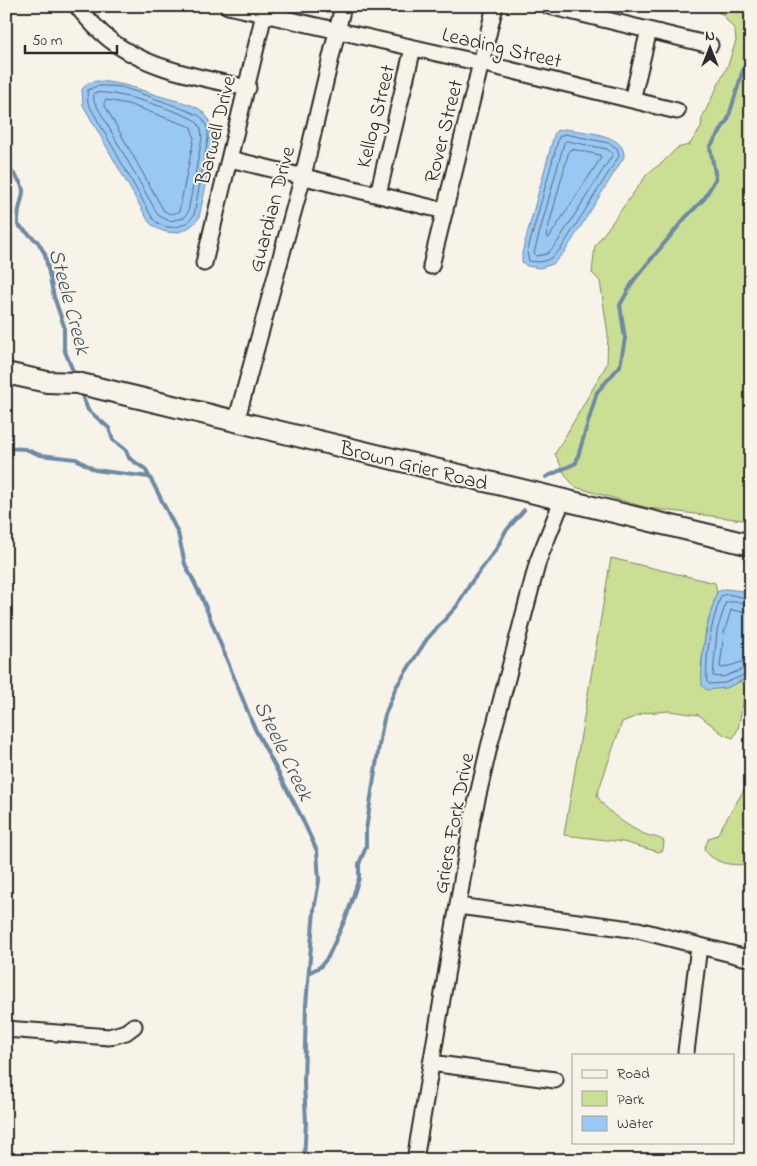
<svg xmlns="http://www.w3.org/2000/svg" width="757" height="1166" font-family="'Indie Flower',sans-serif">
<rect width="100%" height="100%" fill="#f7f3e8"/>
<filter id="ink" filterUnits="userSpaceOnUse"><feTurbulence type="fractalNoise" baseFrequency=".02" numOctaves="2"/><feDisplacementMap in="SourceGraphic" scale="10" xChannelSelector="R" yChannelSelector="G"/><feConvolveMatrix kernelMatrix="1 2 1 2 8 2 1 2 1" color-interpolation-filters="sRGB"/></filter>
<g filter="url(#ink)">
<!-- green -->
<path fill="#cbdf94" stroke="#7b8560" d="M 708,6 L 751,6 L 751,521 L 648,508 L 575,487 L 566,476 L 555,454 L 607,364 L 608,334 L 600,281 L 592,273 L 595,246 L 648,173 L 662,163 L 677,148 L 689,145 L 701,128 L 702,118 L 728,65 L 736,41 L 735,30 L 723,15 Z
M 611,558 L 715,583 L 717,592 L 706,629 L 701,666 L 726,688 L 748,678 L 738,729 L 733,738 L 724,735 L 699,715 L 669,711 L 644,713 L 622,722 L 597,795 C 604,810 627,826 642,833 C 650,837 657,836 664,841 L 663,850 L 659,852 L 623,842 L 564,835 Z
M 751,778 L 751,864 C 733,866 715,865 704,849 L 709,838 L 717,835 Z"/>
<!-- water -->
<path fill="#99c8f4" stroke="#6d89a4" d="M 97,81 C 125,83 137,89 163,97 C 176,101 192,103 202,111 C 224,127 203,194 199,218 C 186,235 165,238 149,222 L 83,105 L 82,89 L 88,83 Z
M 565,129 C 582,132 626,133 624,157 L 566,250 L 553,264 L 540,268 L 527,266 L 522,262 L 522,253 L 554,135 L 556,131 Z
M 725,589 L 744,591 L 751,595 L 751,676 L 726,688 L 707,690 L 702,686 C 700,653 707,623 717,592 Z"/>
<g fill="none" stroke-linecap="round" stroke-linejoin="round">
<!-- shore -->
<path stroke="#576a7b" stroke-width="1" d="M 97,86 C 105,86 113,86 121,87 C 129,89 197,113 201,117 C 207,123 208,130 208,139 L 194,215 C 184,229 166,232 153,219 L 88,103 L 87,91 Z
M 94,93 C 112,89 180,111 196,121 L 201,129 L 202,138 L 188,212 L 184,218 L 169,221 L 158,215 L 94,101 Z
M 106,100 L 128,104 L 191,127 L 194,138 L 179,212 L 170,214 L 164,211 L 104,104 Z
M 565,134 L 609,143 L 617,148 L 619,156 L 562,247 C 552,259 546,264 529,261 L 527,253 L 559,137 Z
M 567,141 L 607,149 L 613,154 L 557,243 L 547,254 L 536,256 L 534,253 L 564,143 Z
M 572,149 L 600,155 L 601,158 L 548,239 L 546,236 L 569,151 Z
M 751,599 L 727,594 L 721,596 C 711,624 705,653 707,682 L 709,684 L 725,683 L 751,672
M 751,606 L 740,602 L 726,602 L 717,631 L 713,676 L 723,677 L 751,666
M 751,613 L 731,610 L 724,633 L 720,667 L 723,668 L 751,659"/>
<!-- stream -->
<path stroke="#6d89a4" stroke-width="4" d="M 6,166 C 37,196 16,192 18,225 L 38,242 L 45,254 L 54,297 L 64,326 L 64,349 L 73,371
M 82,395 L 88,410 L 109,428 L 113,440 L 126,450 L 129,458 L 145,469 L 154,485 L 178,533 L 185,564 L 202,598 L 254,727 L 300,814 L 317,851 L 319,881 L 314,910 L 306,1005 L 304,1084 L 306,1122 L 304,1160
M 6,448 L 25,449 L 40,455 L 76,459 L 95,470 L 149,477
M 546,477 L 576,463 L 597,392 L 620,366 L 625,339 L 620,305 L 634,280 L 686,217 L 704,199 L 716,178 L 710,147 L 728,119 L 743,70 L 751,54
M 310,972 L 320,967 L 328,957 L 347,915 L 359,878 L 359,864 L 366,847 L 366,830 L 381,733 L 385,715 L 396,687 L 427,639 L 457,606 L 470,584 L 497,548 L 505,532 L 524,510"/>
<!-- minor casing -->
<g stroke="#2b2b2b" stroke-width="19">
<path id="minor" d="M 77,6 C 85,16 94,26 103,34 C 142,69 199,77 248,88
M 228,6 L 481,63 L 677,111
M 549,6 L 710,45
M 632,100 L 649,30
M 230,159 L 445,211
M 378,194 L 413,48
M 204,263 L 266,6
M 431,266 L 495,6
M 236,422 L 303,176 L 343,6
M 458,906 L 638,930 L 751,959
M 6,1029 L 109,1037 L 126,1032 L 134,1026
M 686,1052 L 699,946
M 431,1063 L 555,1080
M 415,1160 L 472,821 L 489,747 L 538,561 L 562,501"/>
</g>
<!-- major casing -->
<g stroke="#2b2b2b" stroke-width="24">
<path id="major" d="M 6,373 L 47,382 L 77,383 L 751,545"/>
</g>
<!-- minor -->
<use href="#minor" stroke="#f7f3e8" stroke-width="15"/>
<!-- major -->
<use href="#major" stroke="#f7f3e8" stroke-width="20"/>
</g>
</g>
<g text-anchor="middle" stroke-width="4" stroke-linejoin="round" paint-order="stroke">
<!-- street labels -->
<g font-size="21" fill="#2b2b2b" stroke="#f7f3e8">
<text transform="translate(502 47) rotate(13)" y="7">Leading Street</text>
<text transform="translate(375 116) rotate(-76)" y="7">Kellog Street</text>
<text transform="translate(215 130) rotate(-76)" y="7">Barwell Drive</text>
<text transform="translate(443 131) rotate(-76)" y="7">Rover Street</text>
<text transform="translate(271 209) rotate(-75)" y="7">Guardian Drive</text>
<text transform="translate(414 465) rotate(14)" y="7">Brown Grier Road</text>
<text transform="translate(453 823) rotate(-79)" y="7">Griers Fork Drive</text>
</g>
<!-- water labels -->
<g font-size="22" font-style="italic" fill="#46525d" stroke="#f7f3e8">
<text transform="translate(71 301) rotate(75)" y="8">Steele Creek</text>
<text transform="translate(285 750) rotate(64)" y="8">Steele Creek</text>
</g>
</g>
<!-- margin -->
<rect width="757" height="1166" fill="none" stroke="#f7f3e8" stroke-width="25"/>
<rect x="12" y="12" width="732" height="1141" fill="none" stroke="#2b2b2b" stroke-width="2" filter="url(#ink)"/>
<!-- legend -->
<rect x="572" y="1054" width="162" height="90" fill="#f7f3e8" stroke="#a5a39c"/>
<rect x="582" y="1070" width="25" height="8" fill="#f7f3e8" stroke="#a5a39c"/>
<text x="617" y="1078" font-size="15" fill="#2b2b2b">Road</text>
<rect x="582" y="1091" width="25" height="15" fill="#cbdf94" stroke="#a5a39c"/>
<text x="617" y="1104" font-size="15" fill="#2b2b2b">Park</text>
<rect x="582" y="1116" width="25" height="15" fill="#99c8f4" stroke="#a5a39c"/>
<text x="617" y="1128" font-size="15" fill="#2b2b2b">Water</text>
<!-- north arrow -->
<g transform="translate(710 48)" stroke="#f7f3e8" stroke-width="4" paint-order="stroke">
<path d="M0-4L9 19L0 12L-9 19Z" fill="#2b2b2b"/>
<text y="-8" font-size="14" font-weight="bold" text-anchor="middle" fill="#2b2b2b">N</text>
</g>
<!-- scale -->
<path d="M25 45v8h92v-8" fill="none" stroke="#2b2b2b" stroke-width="2.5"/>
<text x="32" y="45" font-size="15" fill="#2b2b2b" stroke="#f7f3e8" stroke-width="4" paint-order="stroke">50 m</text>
</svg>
